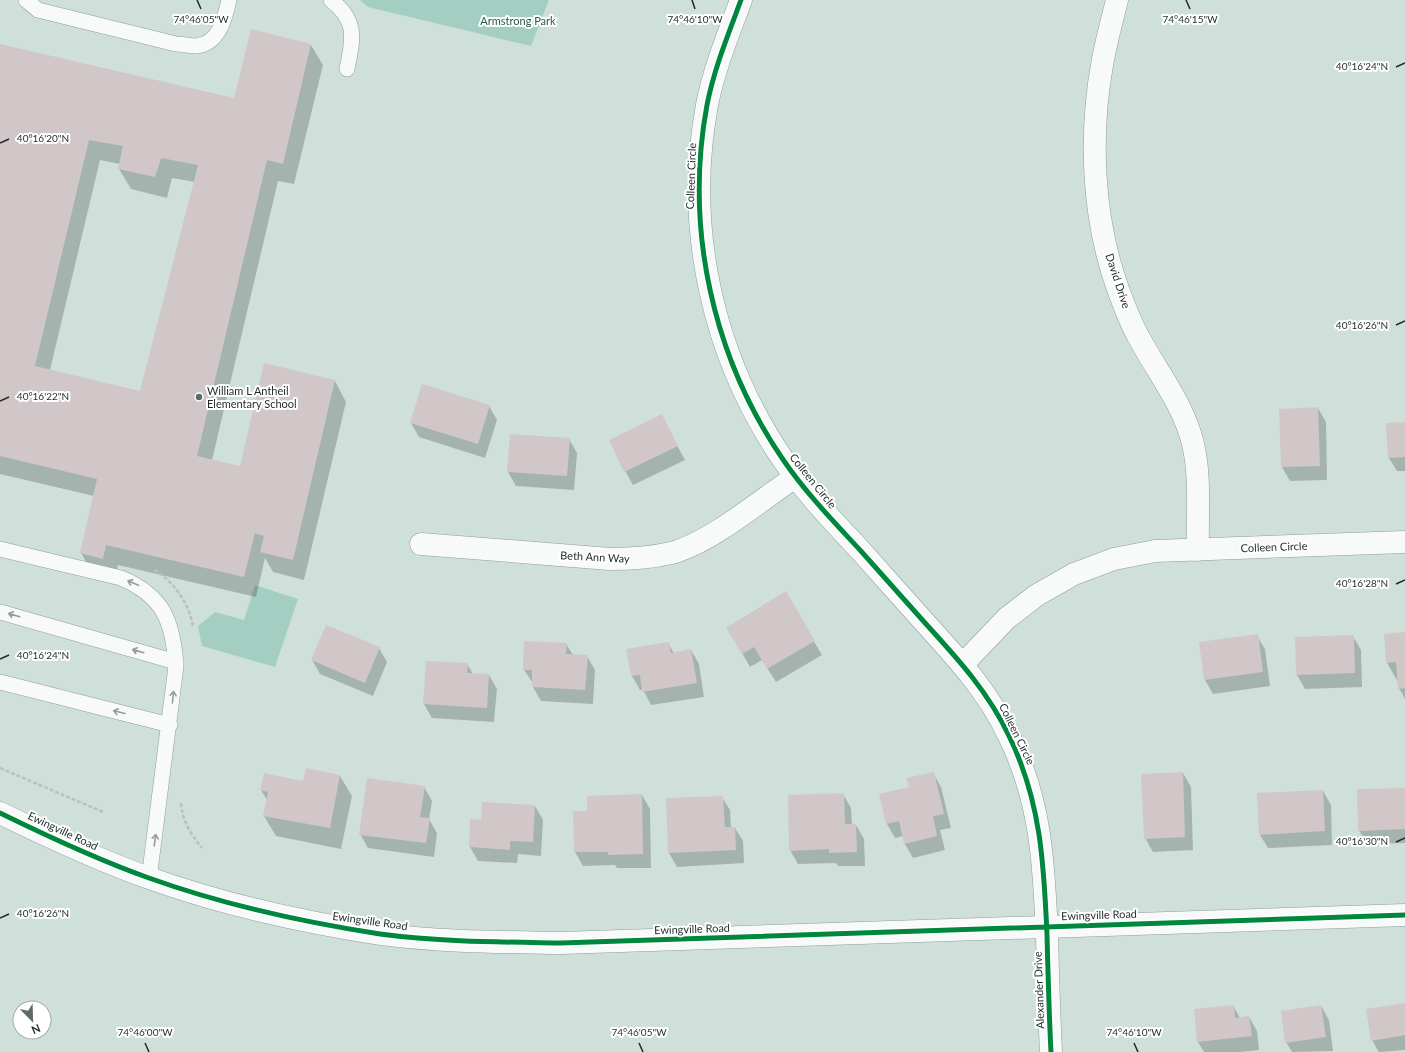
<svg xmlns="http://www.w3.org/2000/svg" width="1405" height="1052" font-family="Lato,sans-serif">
<rect width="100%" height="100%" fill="#cfe0da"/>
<!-- green -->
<path fill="#a4cec1" d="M 360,0 L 549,0 L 531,46 L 368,7 Z
M 255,585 L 298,599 L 275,667 L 202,646 L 198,626 L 215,612 L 244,620 Z"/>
<!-- shadow -->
<path fill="#0003" fill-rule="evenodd" d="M 0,45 L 235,99 L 311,45 L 323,65 L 294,184 L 278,181 L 212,460 L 240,467 L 335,381 L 346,402 L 304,580 L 273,572 L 265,558 L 256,597 L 118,565 L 115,579 L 93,574 L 81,553 L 94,496 L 0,474 ZM 100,160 L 120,164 L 119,169 L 131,189 L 167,198 L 172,178 L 195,182 L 140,392 L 50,370 Z
M 489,406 L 497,420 L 485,458 L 419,437 L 411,423 Z
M 1318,408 L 1326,422 L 1327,480 L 1290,481 L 1282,467 L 1281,410 Z
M 661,415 L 685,460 L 633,485 L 625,471 Z
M 1405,423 L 1405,471 L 1397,471 L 1389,458 Z
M 569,439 L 577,453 L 574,490 L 516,486 L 508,472 Z
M 785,593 L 822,655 L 776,682 L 762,660 L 750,667 L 728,628 Z
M 1405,633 L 1405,699 L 1399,688 L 1398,682 L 1387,663 Z
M 1257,636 L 1265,649 L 1270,686 L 1213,694 L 1205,680 Z
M 1353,636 L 1361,650 L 1362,687 L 1305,689 L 1297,675 L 1296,638 Z
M 668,643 L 674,653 L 691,650 L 699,664 L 704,697 L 651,705 L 643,690 L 640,690 L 632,676 L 628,650 Z
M 566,644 L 573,655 L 587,656 L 595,670 L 593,704 L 541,701 L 533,687 L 533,683 L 524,670 Z
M 379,648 L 387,662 L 373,696 L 320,674 L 312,660 Z
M 467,664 L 473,674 L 489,675 L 497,689 L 494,722 L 432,718 L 424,704 Z
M 933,773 L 941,787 L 951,828 L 940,830 L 945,850 L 913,858 L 905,844 L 903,836 L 895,838 L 887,824 L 880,795 L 910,788 Z
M 1183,773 L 1191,787 L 1193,850 L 1153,852 L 1145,838 Z
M 340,776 L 352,796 L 341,849 L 276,836 L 264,816 L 267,800 L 261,790 Z
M 424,787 L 432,801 L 429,819 L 437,833 L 434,857 L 368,848 L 360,834 Z
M 1405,789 L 1405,843 L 1367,844 L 1359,830 Z
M 1323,791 L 1331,805 L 1332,845 L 1268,848 L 1260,835 Z
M 843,794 L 851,808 L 852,825 L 856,825 L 864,839 L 865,866 L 838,866 L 836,863 L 798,864 L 790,850 Z
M 642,795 L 650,809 L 651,868 L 617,868 L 615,865 L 583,866 L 575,852 L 588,812 Z
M 722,797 L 730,810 L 731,828 L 735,828 L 743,841 L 744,863 L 677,867 L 669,853 Z
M 535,806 L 543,820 L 541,856 L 518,854 L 517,863 L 478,861 L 470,847 L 471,820 L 482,821 Z
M 1405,1004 L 1405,1050 L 1379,1052 L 1372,1040 Z
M 1233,1006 L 1240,1018 L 1249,1017 L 1257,1031 L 1259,1050 L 1240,1052 L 1204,1052 L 1198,1042 L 1195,1010 Z
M 1321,1006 L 1329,1020 L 1333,1051 L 1292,1052 L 1286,1042 Z"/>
<!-- building -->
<path fill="#d1c7c8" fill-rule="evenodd" d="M 251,29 L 311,44 L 283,164 L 267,160 L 197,456 L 240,466 L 264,363 L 335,380 L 293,560 L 260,552 L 264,536 L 255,533 L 244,577 L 106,545 L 103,559 L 80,553 L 97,479 L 0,456 L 0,44 L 234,98 ZM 89,140 L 123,146 L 118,169 L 155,177 L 161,158 L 198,165 L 140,391 L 35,366 Z
M 422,384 L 490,405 L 478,444 L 410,423 Z
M 1318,407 L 1320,466 L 1281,467 L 1279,409 Z
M 662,414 L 678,446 L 624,472 L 609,440 Z
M 1405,422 L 1405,457 L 1388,458 L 1386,423 Z
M 510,434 L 570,438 L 567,476 L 507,472 Z
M 786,591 L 815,641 L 767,669 L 754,647 L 742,654 L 726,628 Z
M 326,625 L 380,647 L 365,683 L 311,660 Z
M 1405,632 L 1405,688 L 1398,689 L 1396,662 L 1386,663 L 1384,634 Z
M 1258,634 L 1263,672 L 1204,680 L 1199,642 Z
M 1354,635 L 1355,673 L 1296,675 L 1295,637 Z
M 524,641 L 567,643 L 566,654 L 588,655 L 585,690 L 532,687 L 532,670 L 523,670 Z
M 669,642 L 671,653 L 691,649 L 697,683 L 642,692 L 640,675 L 631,676 L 626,649 Z
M 426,661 L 468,663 L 467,673 L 489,674 L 487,708 L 423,704 Z
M 306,768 L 340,775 L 330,828 L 263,816 L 268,792 L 260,790 L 264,773 L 303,781 Z
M 934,772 L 944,814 L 933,816 L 937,836 L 904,844 L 899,821 L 886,824 L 879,794 L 909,787 L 906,778 Z
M 1183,772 L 1185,837 L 1144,839 L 1141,774 Z
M 367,778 L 425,786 L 420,817 L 430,818 L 426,843 L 359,835 Z
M 1405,788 L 1405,829 L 1358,831 L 1357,789 Z
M 1323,790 L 1325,831 L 1259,835 L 1257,793 Z
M 844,793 L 845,824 L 856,824 L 857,852 L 829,853 L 829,849 L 789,851 L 788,795 Z
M 642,794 L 643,854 L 608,855 L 608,852 L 574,852 L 573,811 L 587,811 L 587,796 Z
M 723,796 L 725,827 L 735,827 L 736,850 L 668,853 L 666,798 Z
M 482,802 L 535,805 L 533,842 L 510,841 L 510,850 L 469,847 L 470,819 L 481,820 Z
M 1405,1003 L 1405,1035 L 1371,1041 L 1366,1009 Z
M 1234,1005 L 1235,1018 L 1249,1016 L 1252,1036 L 1197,1042 L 1194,1009 Z
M 1321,1005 L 1326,1037 L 1285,1043 L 1281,1011 Z"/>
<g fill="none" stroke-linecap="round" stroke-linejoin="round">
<!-- service casing -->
<g stroke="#8f9c98" stroke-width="16">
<path id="service" d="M 26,0 L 38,10 L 176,44 C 183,44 189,46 196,46 C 219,44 225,18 229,0
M 331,0 C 358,21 353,39 347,69
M 0,549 L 121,578 C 164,596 173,622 176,666 L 149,879
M 0,612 L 176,662
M 0,682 L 170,725"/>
</g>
<!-- minor casing -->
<g stroke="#8f9c98" stroke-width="23">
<path id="minor" d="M 741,0 C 728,35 714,69 707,105 C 684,229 713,358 784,461 C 806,493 834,522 860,550 C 882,575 904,599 926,624 C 958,659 989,693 1009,736 C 1041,801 1044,865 1047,935 C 1048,974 1049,1013 1051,1052
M 1117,0 C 1112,20 1107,39 1103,59 C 1089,134 1092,217 1118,289 C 1124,305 1130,322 1138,336 C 1157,372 1184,405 1193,444 C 1201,477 1197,515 1198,550
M 421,544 L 610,559 C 631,559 650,558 671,553 C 710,543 761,500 795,477
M 963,664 L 1007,618 L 1037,595 L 1074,574 L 1114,559 L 1155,551 L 1405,542"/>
</g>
<!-- secondary casing -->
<g stroke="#8f9c98" stroke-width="23">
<path id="secondary" d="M 0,813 C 49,837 98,860 149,878 C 224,905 302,922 380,934 C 440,942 501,942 561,943 L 1405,915"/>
</g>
<!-- path -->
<path stroke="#bac0be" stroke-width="2.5" stroke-dasharray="4 2" stroke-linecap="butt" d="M 154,570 C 174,581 190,605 193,627
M 0,768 L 103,812
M 181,803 C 183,822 190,833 202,848"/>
<!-- service -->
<use href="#service" stroke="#f8faf9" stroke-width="15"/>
<!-- minor -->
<use href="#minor" stroke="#f8faf9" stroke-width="22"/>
<!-- secondary -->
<use href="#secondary" stroke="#f8faf9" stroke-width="22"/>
<!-- cycleway casing -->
<g stroke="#fff" stroke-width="8">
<path id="cycleway" d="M 741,0 C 728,35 714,69 707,105 C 684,229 713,358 784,461 C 806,493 834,522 860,550 C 882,575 904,599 926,624 C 958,659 989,693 1009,736 C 1041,801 1044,865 1047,935 C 1048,974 1049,1013 1051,1052
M 0,813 C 49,837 98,860 149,878 C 224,905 302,922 380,934 C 440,942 501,942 561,943 L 1405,915"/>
</g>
<!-- cycleway -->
<use href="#cycleway" stroke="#00873e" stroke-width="5"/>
</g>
<!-- one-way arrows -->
<defs><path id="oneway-shaft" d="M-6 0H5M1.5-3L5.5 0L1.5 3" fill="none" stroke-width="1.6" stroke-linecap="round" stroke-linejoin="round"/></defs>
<g stroke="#969c9a">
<use href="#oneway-shaft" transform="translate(133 583) rotate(-157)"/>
<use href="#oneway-shaft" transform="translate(14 615) rotate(-164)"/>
<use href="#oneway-shaft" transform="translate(138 651) rotate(-164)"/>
<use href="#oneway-shaft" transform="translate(173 697) rotate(-84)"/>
<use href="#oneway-shaft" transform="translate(119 712) rotate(-166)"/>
<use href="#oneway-shaft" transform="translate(155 840) rotate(-82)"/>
</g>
<!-- ticks -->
<path fill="none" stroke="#1f2a27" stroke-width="1.5" d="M 197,0 L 201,9M 692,0 L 695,9M 1186,0 L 1190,9M 1396,67 L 1405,63M 0,143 L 9,139M 1396,325 L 1405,321M 0,401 L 9,397M 1396,584 L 1405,580M 0,659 L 9,655M 1396,842 L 1405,838M 0,918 L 9,914M 145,1043 L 149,1052M 639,1043 L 643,1052M 1134,1043 L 1138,1052"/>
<!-- markers -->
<circle fill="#5d6a66" stroke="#fff" stroke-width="1.5" cx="199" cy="397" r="4"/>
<g text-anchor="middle" stroke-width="4" stroke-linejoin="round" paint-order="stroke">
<!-- park labels -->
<g font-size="11" fill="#285a4d" stroke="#fff">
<text x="518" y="25">Armstrong Park</text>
</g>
<!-- street labels -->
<g font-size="11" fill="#1f2a27" stroke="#fff">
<text transform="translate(691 176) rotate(-88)" y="4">Colleen Circle</text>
<text transform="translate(1118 281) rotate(72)" y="4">David Drive</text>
<text transform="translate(813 481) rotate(51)" y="4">Colleen Circle</text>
<text transform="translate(1274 547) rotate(-2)" y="4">Colleen Circle</text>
<text transform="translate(595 557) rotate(3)" y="4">Beth Ann Way</text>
<text transform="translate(1017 734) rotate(64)" y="4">Colleen Circle</text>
<text transform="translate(63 831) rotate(25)" y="4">Ewingville Road</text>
<text transform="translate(1099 915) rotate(-2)" y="4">Ewingville Road</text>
<text transform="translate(370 921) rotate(8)" y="4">Ewingville Road</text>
<text transform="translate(692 929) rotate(-2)" y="4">Ewingville Road</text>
<text transform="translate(1039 990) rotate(-92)" y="4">Alexander Drive</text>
</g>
<!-- poi labels -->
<g font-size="11" fill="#1f2a27" stroke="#fff" text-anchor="start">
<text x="207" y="395">William L Antheil<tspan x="207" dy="13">Elementary School</tspan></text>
</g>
</g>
<g font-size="10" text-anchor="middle" fill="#1f2a27" stroke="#fff" stroke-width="4" stroke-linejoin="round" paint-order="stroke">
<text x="201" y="23">74°46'05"W</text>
<text x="695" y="23">74°46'10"W</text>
<text x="1190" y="23">74°46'15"W</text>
<text x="1362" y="70">40°16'24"N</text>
<text x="43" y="142">40°16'20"N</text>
<text x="1362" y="329">40°16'26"N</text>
<text x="43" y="400">40°16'22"N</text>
<text x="1362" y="587">40°16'28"N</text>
<text x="43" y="659">40°16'24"N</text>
<text x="1362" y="845">40°16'30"N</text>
<text x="43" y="917">40°16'26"N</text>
<text x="145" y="1036">74°46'00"W</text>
<text x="639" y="1036">74°46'05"W</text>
<text x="1134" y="1036">74°46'10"W</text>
</g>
<!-- north arrow -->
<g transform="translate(32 1020) rotate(157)"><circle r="19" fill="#ffffff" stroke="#a5aaa9"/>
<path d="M0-3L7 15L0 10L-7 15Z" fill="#5d6a66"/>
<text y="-6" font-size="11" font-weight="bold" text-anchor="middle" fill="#1f2a27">N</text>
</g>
</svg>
